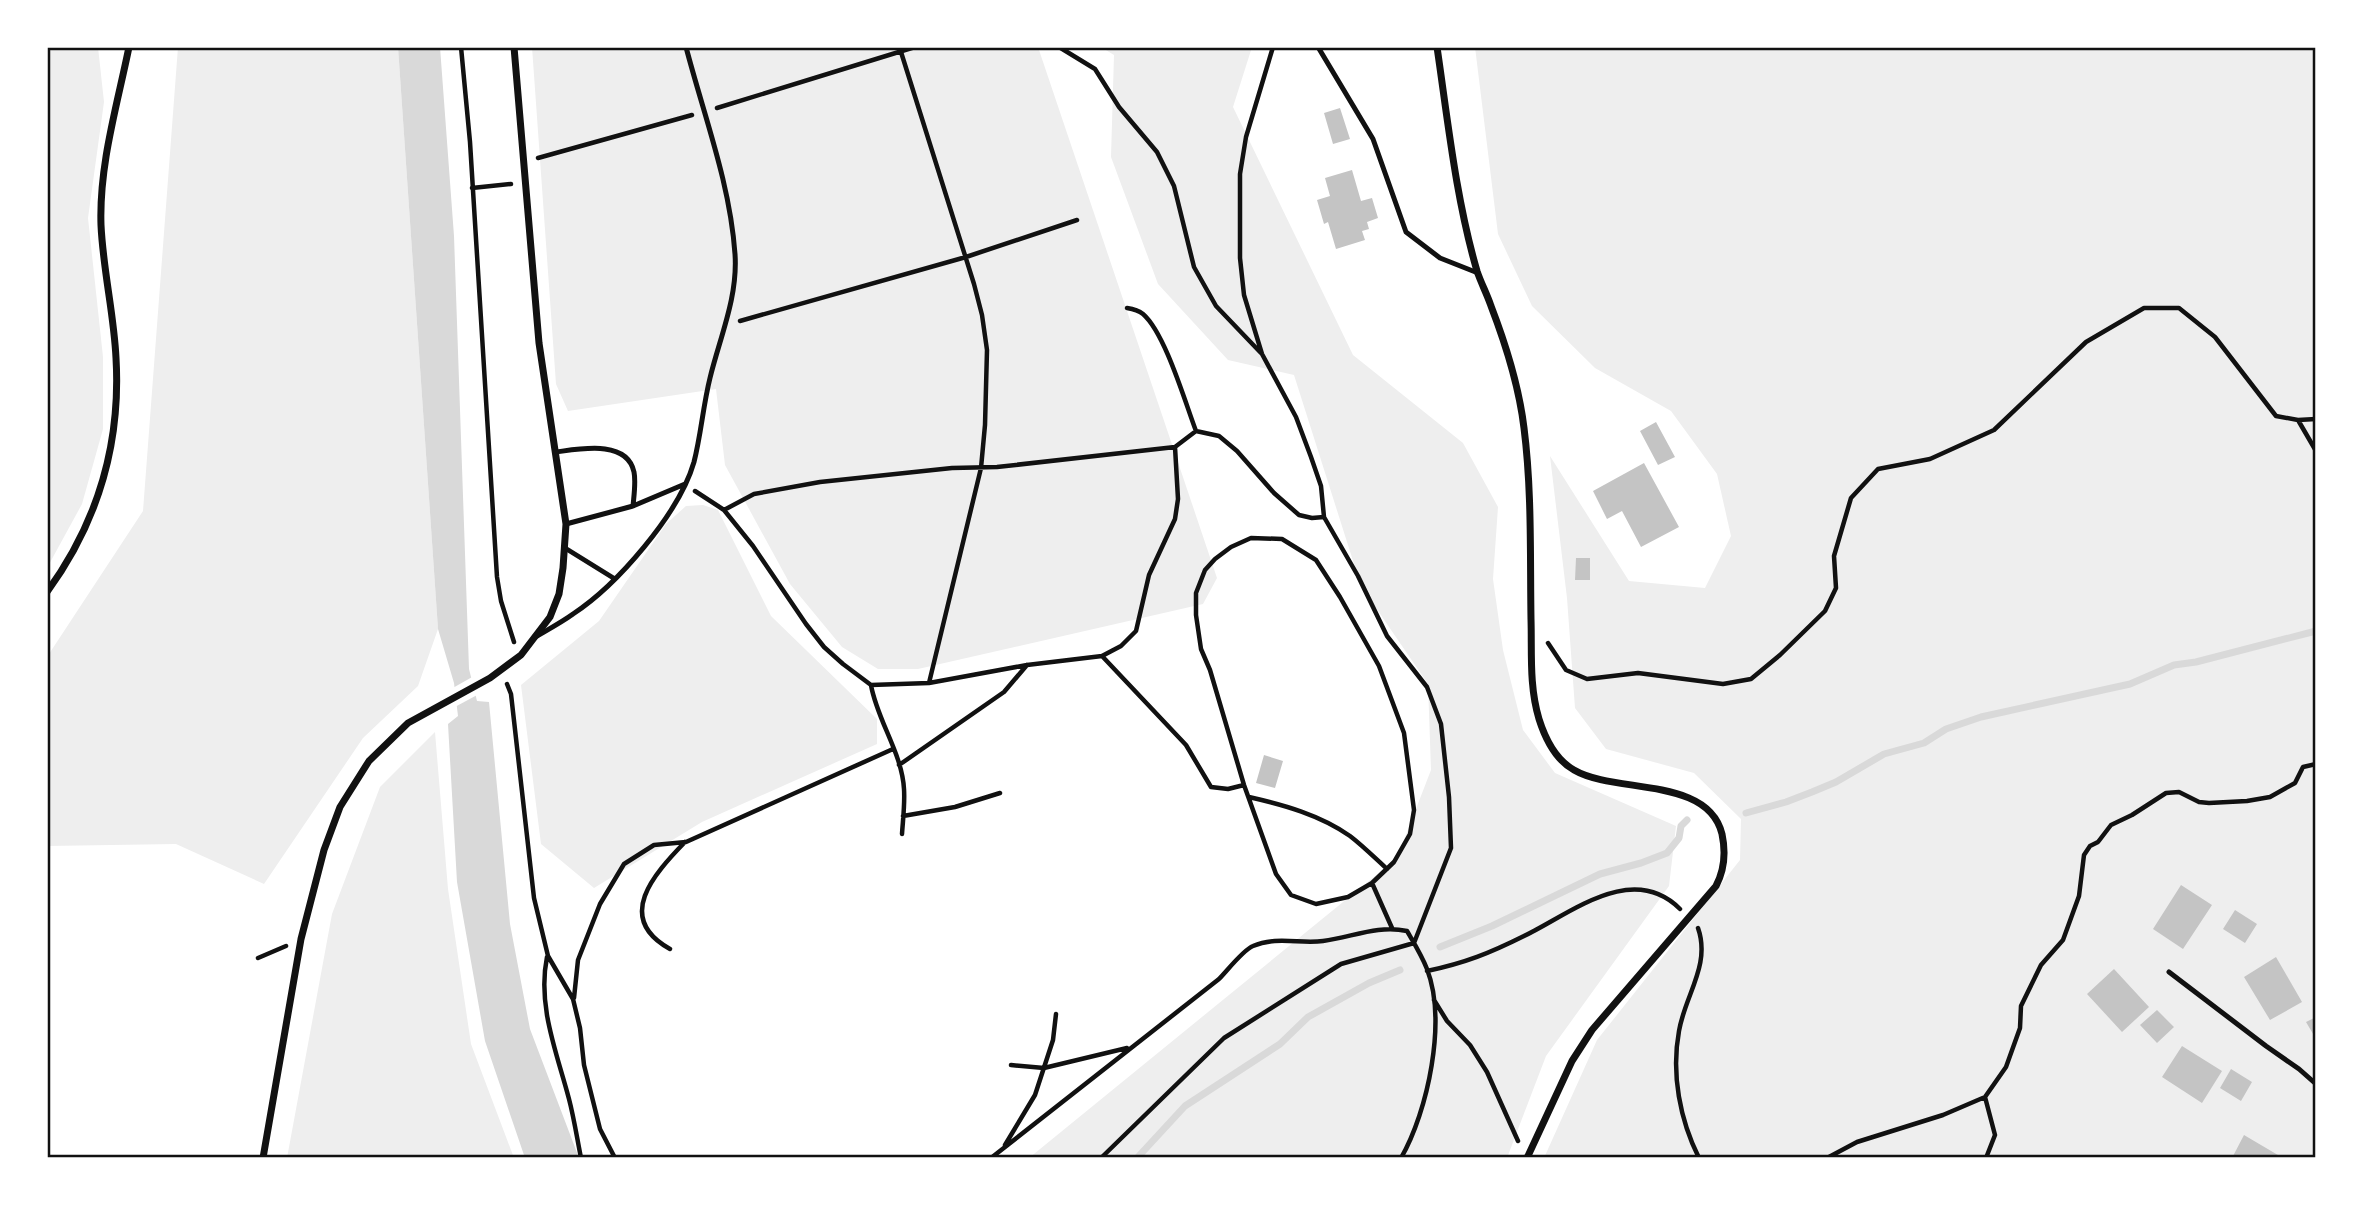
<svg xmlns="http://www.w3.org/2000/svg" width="2363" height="1205" font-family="'IBM Plex Sans',sans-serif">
<rect width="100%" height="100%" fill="#fff"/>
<!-- green -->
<path fill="#eee" d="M 66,47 L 98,47 L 104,102 L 88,218 L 103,357 L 103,429 L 82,504 L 47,568 L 47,51 Z
M 178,47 L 398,47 L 438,629 L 418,686 L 363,738 L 264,884 L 176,844 L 47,846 L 47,657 L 143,511 Z
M 532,47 L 1038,47 L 1217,578 L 1203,604 L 918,669 L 878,669 L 842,647 L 790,584 L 725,465 L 716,389 L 568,411 L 556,384 Z
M 1101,47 L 1252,47 L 1233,107 L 1353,355 L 1463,443 L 1498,507 L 1493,579 L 1503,650 L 1523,730 L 1555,773 L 1676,826 L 1669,886 L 1546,1056 L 1507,1158 L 1029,1158 L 1397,858 L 1431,770 L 1428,684 L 1361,586 L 1294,375 L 1228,360 L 1158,284 L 1111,157 L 1114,55 Z
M 1475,47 L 2316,47 L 2316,1158 L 1544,1158 L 1597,1040 L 1740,860 L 1741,819 L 1694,773 L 1606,749 L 1575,708 L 1567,598 L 1550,456 L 1629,581 L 1705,588 L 1731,536 L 1717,474 L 1671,411 L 1595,368 L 1532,306 L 1498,234 Z
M 703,505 L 718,510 L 771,616 L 877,719 L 877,744 L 702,822 L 594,888 L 541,844 L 521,685 L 599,621 L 666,524 L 686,506 Z
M 435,732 L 448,889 L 471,1044 L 514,1158 L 287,1158 L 332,914 L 380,787 Z"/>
<!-- water -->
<path fill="#d9d9d9" d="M 398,47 L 440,47 L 454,236 L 469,669 L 477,701 L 489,702 L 510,924 L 530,1029 L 579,1158 L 525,1158 L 485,1041 L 457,882 L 448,724 L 458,716 L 454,683 L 438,629 Z"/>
<!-- pier -->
<path fill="#fff" d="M 474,676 L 479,694 L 453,708 L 451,689 Z"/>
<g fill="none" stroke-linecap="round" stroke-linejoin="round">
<!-- stream -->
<path stroke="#d9d9d9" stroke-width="7" d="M 1746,813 L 1786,802 L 1812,792 L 1836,782 L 1884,754 L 1924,743 L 1946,729 L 1981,717 L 2130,684 L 2174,665 L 2196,662 L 2316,631
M 1440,947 L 1492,926 L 1600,874 L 1641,863 L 1667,853 L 1679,838 L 1681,826 L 1687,820
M 1137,1158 L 1185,1106 L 1280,1044 L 1308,1017 L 1369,983 L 1400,970"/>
</g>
<!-- building -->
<path fill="#c4c4c4" d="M 1340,108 L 1350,139 L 1333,144 L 1324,113 Z
M 1352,170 L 1361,201 L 1372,198 L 1378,218 L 1367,222 L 1369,229 L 1362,231 L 1365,240 L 1336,249 L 1328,222 L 1324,224 L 1317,200 L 1330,196 L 1325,178 Z
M 1656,422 L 1675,457 L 1658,465 L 1640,431 Z
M 1644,463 L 1679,527 L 1641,547 L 1622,511 L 1607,519 L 1593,491 Z
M 1576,558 L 1590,558 L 1590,580 L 1575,580 Z
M 1264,755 L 1283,761 L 1275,788 L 1256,783 Z
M 2181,885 L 2212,905 L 2183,949 L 2153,929 Z
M 2235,910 L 2257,924 L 2245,943 L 2223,929 Z
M 2276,957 L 2302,1002 L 2270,1020 L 2244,977 Z
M 2114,969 L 2149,1007 L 2122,1032 L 2087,994 Z
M 2157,1010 L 2174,1027 L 2157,1043 L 2140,1025 Z
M 2316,1017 L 2316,1039 L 2306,1022 Z
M 2182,1046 L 2222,1071 L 2202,1103 L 2162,1077 Z
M 2231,1069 L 2252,1082 L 2241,1101 L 2220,1088 Z
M 2244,1135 L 2283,1158 L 2232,1158 Z"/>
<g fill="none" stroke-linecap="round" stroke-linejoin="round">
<!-- path -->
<path stroke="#111" stroke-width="4.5" d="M 461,47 L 470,142 L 497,577 L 501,601 L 514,642
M 1059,47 L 1095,69 L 1119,107 L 1157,152 L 1174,186 L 1194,267 L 1216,306 L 1261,353
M 901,52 L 974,284 L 982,315 L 987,350 L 985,425 L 981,468 L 929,683
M 717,108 L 915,47
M 538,158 L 692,115
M 472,188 L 511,184
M 1127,308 C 1133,309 1138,310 1143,314 C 1165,333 1185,402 1196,431
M 740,321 L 966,257 L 1077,220
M 2316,419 L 2298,420 L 2316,451
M 695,491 L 724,510 L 753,546 L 806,624 L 824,647 L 843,664 L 871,685 L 929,683 L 1027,665 L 1102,656 L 1121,646 L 1136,631 L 1149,575 L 1175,519 L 1178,499 L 1175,447
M 724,510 L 754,494 L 820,482 L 952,468 L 997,467 L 1175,447 L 1196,431 L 1219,436 L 1237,451 L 1274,493 L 1299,515 L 1312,518 L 1324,517
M 1251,538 L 1282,539 L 1316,560 L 1340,597 L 1379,666 L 1404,733 L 1414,810 L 1410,834 L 1394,862 L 1372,883 L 1348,897 L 1316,904 L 1291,895 L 1276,874 L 1244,785 L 1210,670 L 1201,649 L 1196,615 L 1196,593 L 1205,570 L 1215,559 L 1231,547 Z
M 1548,643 L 1566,670 L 1587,679 L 1638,673 L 1723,684 L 1751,679 L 1780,655 L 1825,611 L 1836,588 L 1834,556 L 1851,498 L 1878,469 L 1930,459 L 1994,430 L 2086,342 L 2144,308 L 2179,308 L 2215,337 L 2276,416 L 2298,420
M 1102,656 L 1186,745 L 1211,787 L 1228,789 L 1244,785
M 507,684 L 511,694 L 534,898 L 548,956 L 573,999 L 580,1028 L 584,1065 L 600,1129 L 615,1158
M 871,685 C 877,720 902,753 904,789 C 905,804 903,819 902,834
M 899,765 L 1004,692 L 1027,665
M 1249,797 C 1284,805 1320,815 1350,836 C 1363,846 1375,858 1387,869
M 903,816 L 955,807 L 1000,793
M 1372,883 L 1392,928
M 1698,928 C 1711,965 1685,995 1679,1031 C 1671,1074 1680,1120 1699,1158
M 670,949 C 614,918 654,874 685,842
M 547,957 C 537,1006 557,1053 569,1099 C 574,1118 577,1138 581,1158
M 258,958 L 286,946
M 1427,971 C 1465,963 1490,953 1524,936 C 1570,914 1632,861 1680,909
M 574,998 L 578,960 L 600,904 L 624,864 L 654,845 L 686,842 L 893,749
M 1434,1000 L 1447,1021 L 1470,1045 L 1487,1072 L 1518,1141
M 1011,1065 L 1044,1068 L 1127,1048
M 1005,1145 L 1035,1095 L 1053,1040 L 1056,1014
M 991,1158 L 1219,979 C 1227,971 1243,950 1253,946 C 1276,936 1300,944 1323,941 C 1353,937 1377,925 1407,931 C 1414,943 1422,956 1427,969 C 1447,1021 1428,1111 1401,1158
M 1101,1158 L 1224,1038 L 1341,964 L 1414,943 L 1451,848 L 1449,797 L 1441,724 L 1427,687 L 1387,636 L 1358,576 L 1324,517 L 1321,486 L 1311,457 L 1296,417 L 1262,354 L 1244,295 L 1240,258 L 1240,174 L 1246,137 L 1273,47
M 1827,1158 L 1857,1142 L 1943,1115 L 1985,1097
M 1986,1158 L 1995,1135 L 1985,1097 L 2006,1067 L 2020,1028 L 2021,1006 L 2041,965 L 2063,940 L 2079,896 L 2084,855 L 2090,846 L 2098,842 L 2111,825 L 2132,815 L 2166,793 L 2179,792 L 2199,802 L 2209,803 L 2247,801 L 2270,797 L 2295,783 L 2303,767 L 2316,764"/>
<!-- service -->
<path stroke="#111" stroke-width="5" d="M 1318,47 L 1373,139 L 1406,232 L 1440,258 L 1478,273
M 556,452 C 579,449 627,439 634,472 C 636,482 634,495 633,506
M 566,524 L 633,506 L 685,484
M 565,548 L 615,579
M 537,636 C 549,629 562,622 573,614 C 617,585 679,514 694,462 C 701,435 703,406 710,378 C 720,337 738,297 735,254 C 730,183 704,116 686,47
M 2169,972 L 2266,1046 L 2299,1069 L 2316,1084"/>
<!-- minor -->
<path stroke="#111" stroke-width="7" d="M 1437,47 C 1448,122 1456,199 1477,271 C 1481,283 1487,294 1491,306 C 1506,345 1519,386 1524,428 C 1532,491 1530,556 1531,619 C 1532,652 1529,686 1539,719 C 1545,738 1556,760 1574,770 C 1615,794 1708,776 1722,834 C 1726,853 1725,869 1716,886 L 1592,1030 L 1572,1061 L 1527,1158
M 47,592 C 98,522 121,444 116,358 C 114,314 103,270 101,225 C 99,165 117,106 129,47
M 263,1158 L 301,939 L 324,850 L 340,807 L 369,761 L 408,723 L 490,678 L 521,655 L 550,617 L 559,594 L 563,568 L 566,524 L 539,343 L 514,47"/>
</g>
<!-- border -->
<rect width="2363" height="1205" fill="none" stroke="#ffffff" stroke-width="98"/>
<rect x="49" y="49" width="2265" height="1107" fill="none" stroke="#111" stroke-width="2.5"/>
</svg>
